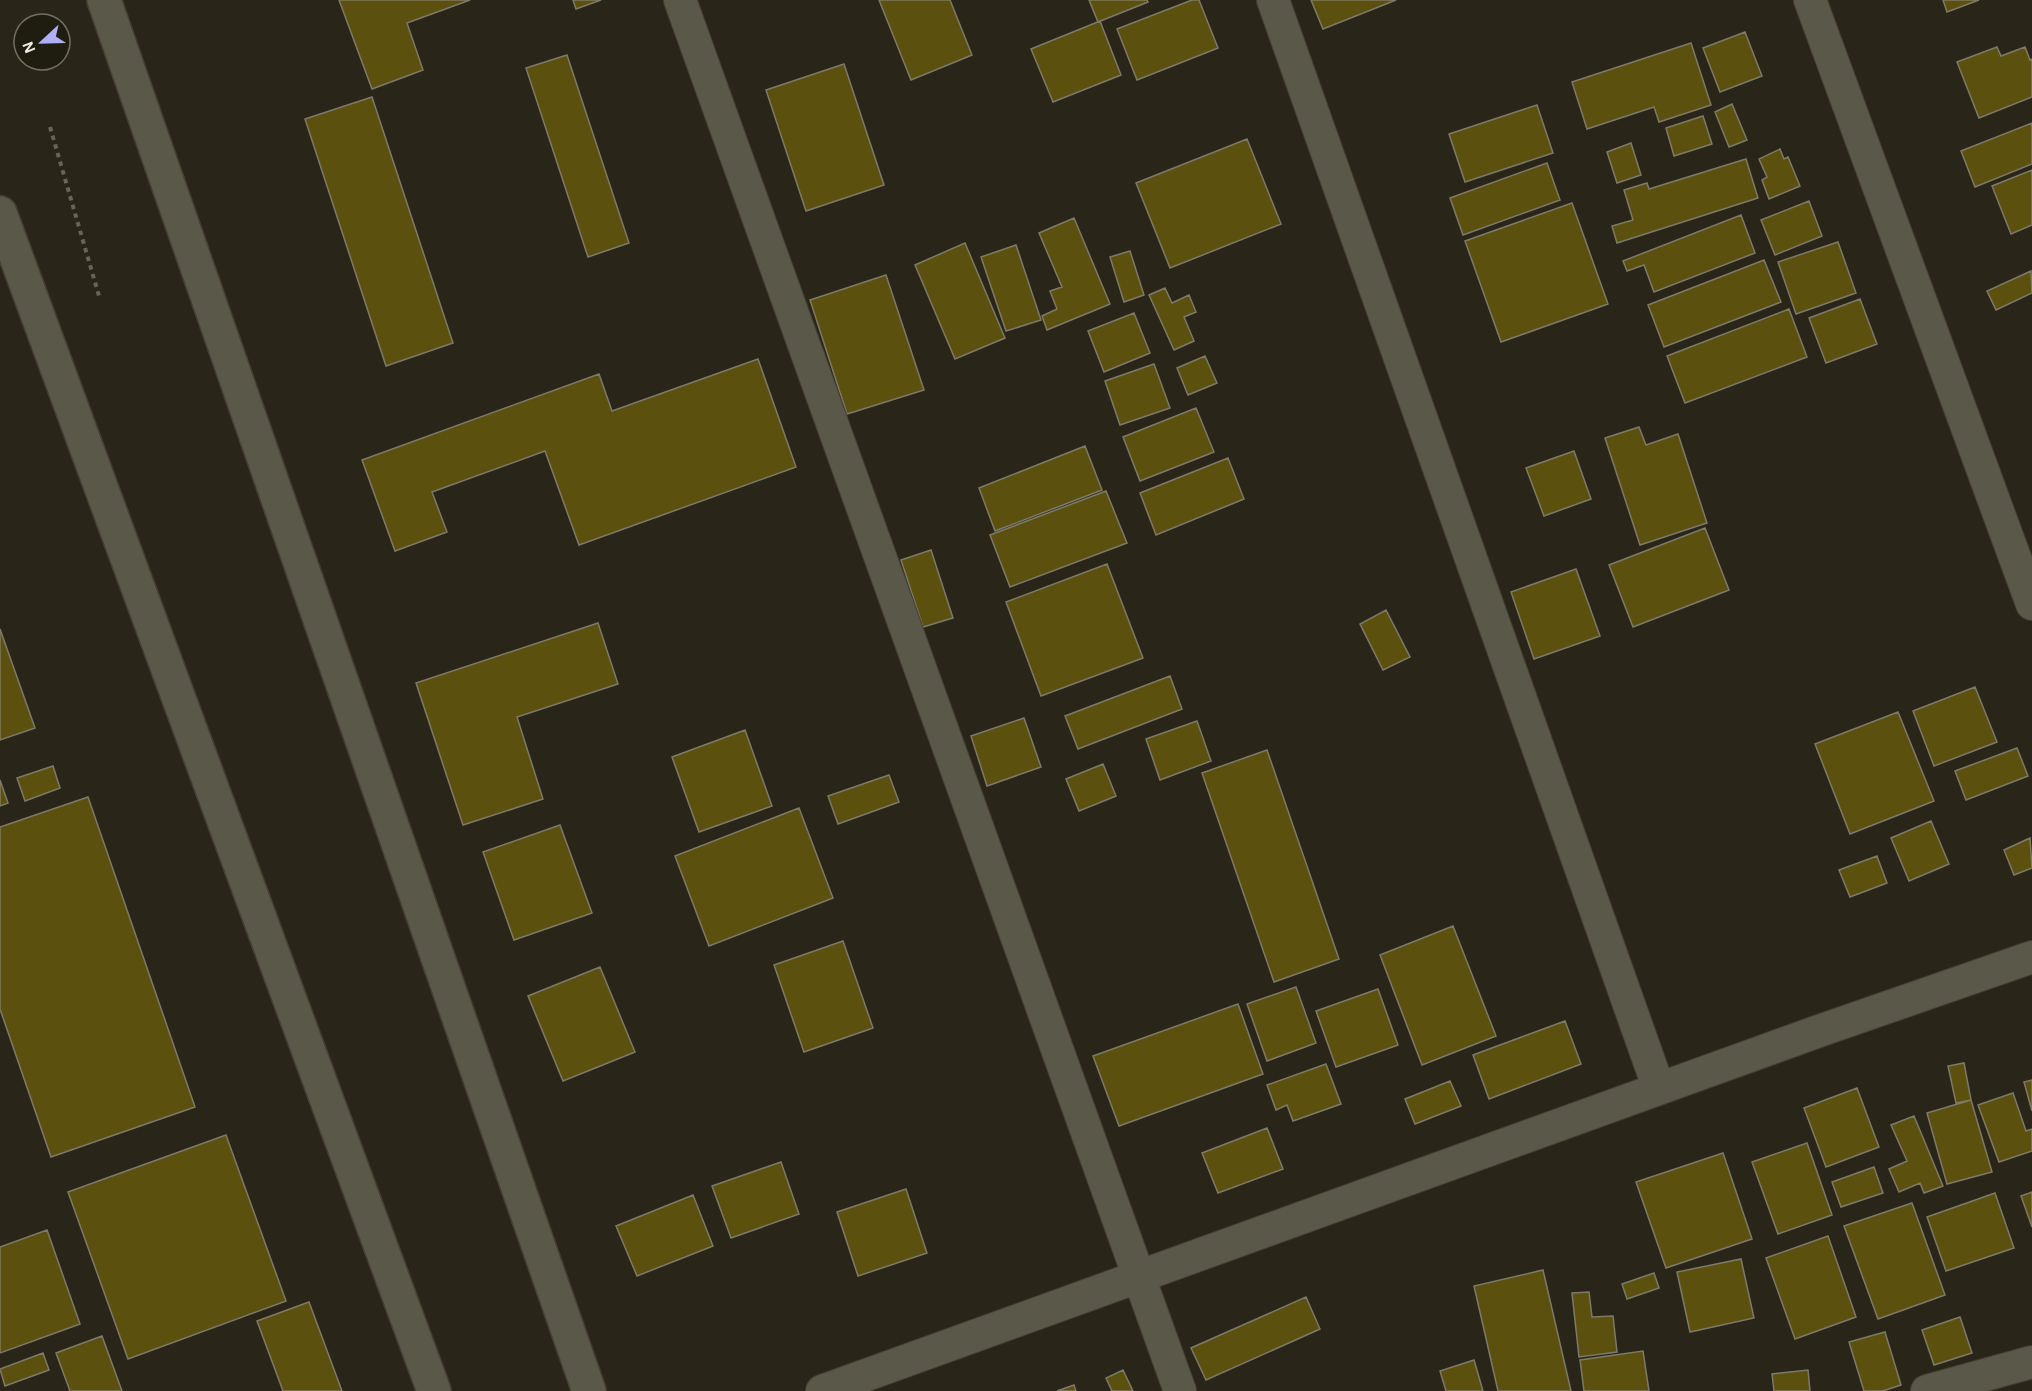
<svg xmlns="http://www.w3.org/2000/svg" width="2032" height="1391" font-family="'Alegreya Sans',sans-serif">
<rect width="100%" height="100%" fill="#292619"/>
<!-- building -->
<path fill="#5c500e" stroke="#7d7a6a" stroke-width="1.5" d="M 339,0 L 470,0 L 407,23 L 423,70 L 372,89 Z
M 573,0 L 601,0 L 576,9 Z
M 879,0 L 950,0 L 972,55 L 911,80 Z
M 1089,0 L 1147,0 L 1148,2 L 1098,22 Z
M 1192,0 L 1199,0 L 1218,48 L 1137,80 L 1117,29 Z
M 1311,0 L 1396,0 L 1323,29 Z
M 1943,0 L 1979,0 L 1947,12 Z
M 1100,21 L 1121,75 L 1053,102 L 1031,49 Z
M 1745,32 L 1762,76 L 1720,92 L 1703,48 Z
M 1691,43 L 1711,105 L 1659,122 L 1654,107 L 1587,129 L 1572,82 Z
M 1997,47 L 2001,56 L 2025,47 L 2030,60 L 2032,59 L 2032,97 L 1979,118 L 1957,62 Z
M 567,55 L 629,243 L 588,257 L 526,68 Z
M 844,64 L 884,185 L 806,211 L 766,90 Z
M 372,97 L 453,343 L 386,366 L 305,119 Z
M 1732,104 L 1747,140 L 1729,147 L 1715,112 Z
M 1537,105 L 1553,153 L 1465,182 L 1449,134 Z
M 1703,116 L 1712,144 L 1674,156 L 1666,128 Z
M 2032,123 L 2032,164 L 1975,187 L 1961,151 Z
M 1247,139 L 1281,224 L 1170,268 L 1136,183 Z
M 1631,143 L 1641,175 L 1617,183 L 1607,152 Z
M 1780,149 L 1784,159 L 1788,157 L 1800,186 L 1769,199 L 1762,180 L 1767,177 L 1759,159 Z
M 1746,159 L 1758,198 L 1617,243 L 1612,226 L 1633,220 L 1624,190 L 1647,183 L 1649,189 Z
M 1547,163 L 1560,200 L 1463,235 L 1450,198 Z
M 2032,170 L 2032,225 L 2011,234 L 1992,186 Z
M 1809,201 L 1822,236 L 1775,255 L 1761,220 Z
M 1572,203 L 1608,304 L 1501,342 L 1465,241 Z
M 1741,215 L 1755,253 L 1654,292 L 1644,265 L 1627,271 L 1623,261 Z
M 1074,218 L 1110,304 L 1047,330 L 1042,316 L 1057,309 L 1050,291 L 1062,287 L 1039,233 Z
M 1838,242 L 1856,293 L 1796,314 L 1778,262 Z
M 965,243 L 1005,338 L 955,359 L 915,265 Z
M 1016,245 L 1041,320 L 1006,331 L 981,257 Z
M 1130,251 L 1144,295 L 1124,302 L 1110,257 Z
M 1764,260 L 1781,302 L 1664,347 L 1648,305 Z
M 2031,271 L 2032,293 L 1996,310 L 1987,291 Z
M 886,275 L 924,390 L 847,414 L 810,300 Z
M 1165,288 L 1172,303 L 1189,295 L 1196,312 L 1184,317 L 1194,341 L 1174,350 L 1149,295 Z
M 1860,299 L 1877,344 L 1826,363 L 1809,318 Z
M 1789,309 L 1807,357 L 1685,403 L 1667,356 Z
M 1134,313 L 1150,353 L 1104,372 L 1088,331 Z
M 1205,356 L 1217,383 L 1188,395 L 1177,368 Z
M 758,359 L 796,467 L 579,545 L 545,451 L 432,492 L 447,532 L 395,551 L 362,460 L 599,374 L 612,411 Z
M 1154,364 L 1170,408 L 1120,425 L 1105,381 Z
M 1196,408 L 1214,452 L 1140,481 L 1123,437 Z
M 1639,427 L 1646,445 L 1678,434 L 1707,523 L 1640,545 L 1605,438 Z
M 1085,446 L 1102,490 L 995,531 L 979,488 Z
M 1574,451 L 1591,499 L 1544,516 L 1526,468 Z
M 1228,458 L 1244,499 L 1156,535 L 1140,493 Z
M 1106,491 L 1127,543 L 1010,587 L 990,535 Z
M 1705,528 L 1729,590 L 1633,627 L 1609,565 Z
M 931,550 L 953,618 L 923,627 L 901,560 Z
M 1107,564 L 1143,658 L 1041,696 L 1006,602 Z
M 1576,569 L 1600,636 L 1534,659 L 1511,592 Z
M 1386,610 L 1410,657 L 1383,670 L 1360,624 Z
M 598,623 L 618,684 L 517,717 L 543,799 L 463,825 L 416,683 Z
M 0,629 L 35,728 L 0,740 Z
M 1170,676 L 1182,709 L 1078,749 L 1065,716 Z
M 1975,687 L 1997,742 L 1934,766 L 1913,711 Z
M 1898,712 L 1934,801 L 1850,834 L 1815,744 Z
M 1024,718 L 1041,767 L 987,786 L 971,736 Z
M 1197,721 L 1211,761 L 1160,780 L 1146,739 Z
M 745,730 L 772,806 L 699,832 L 672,757 Z
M 2017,748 L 2028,776 L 1966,800 L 1955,771 Z
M 1267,750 L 1339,959 L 1274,982 L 1202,773 Z
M 1103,764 L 1116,796 L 1079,811 L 1066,779 Z
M 53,766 L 60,788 L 25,801 L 17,778 Z
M 889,775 L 899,802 L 838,824 L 828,796 Z
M 0,780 L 8,803 L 0,806 Z
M 88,797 L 195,1107 L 51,1157 L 0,1009 L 0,827 Z
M 799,808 L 833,898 L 709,946 L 675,856 Z
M 1931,821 L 1949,864 L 1909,881 L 1891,838 Z
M 560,825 L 592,913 L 514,940 L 483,852 Z
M 2030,838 L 2032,868 L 2014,875 L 2004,850 Z
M 1877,856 L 1887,883 L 1850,897 L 1839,870 Z
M 1453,926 L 1496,1036 L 1422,1065 L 1380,955 Z
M 843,941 L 873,1028 L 804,1052 L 774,965 Z
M 600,967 L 635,1052 L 563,1081 L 528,996 Z
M 1296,987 L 1316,1043 L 1267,1061 L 1247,1004 Z
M 1378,989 L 1398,1045 L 1336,1067 L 1316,1011 Z
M 1238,1004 L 1263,1074 L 1119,1126 L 1093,1056 Z
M 1565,1021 L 1581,1064 L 1489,1099 L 1473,1055 Z
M 1964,1063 L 1971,1100 L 1956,1103 L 1948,1066 Z
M 1326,1064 L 1341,1104 L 1293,1121 L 1287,1105 L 1276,1110 L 1267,1085 Z
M 2032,1080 L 2032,1111 L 2024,1082 Z
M 1450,1081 L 1461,1106 L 1415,1124 L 1405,1099 Z
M 1857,1088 L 1879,1147 L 1826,1167 L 1804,1108 Z
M 2013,1093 L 2026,1131 L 2032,1129 L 2032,1151 L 1999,1162 L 1978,1105 Z
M 1971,1100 L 1992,1172 L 1947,1184 L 1927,1113 Z
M 1914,1116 L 1943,1186 L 1924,1193 L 1920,1183 L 1899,1192 L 1889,1169 L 1907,1161 L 1891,1125 Z
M 1267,1128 L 1283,1169 L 1218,1193 L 1202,1153 Z
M 226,1135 L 286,1301 L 128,1359 L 68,1192 Z
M 1807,1143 L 1832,1215 L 1778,1234 L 1752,1162 Z
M 1723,1153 L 1752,1239 L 1666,1268 L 1636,1182 Z
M 781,1162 L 799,1214 L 731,1238 L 712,1186 Z
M 1874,1167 L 1883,1193 L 1841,1207 L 1832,1182 Z
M 906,1189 L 927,1253 L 858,1276 L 837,1212 Z
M 2032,1192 L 2032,1227 L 2021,1196 Z
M 1995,1193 L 2014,1248 L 1946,1271 L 1927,1217 Z
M 693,1195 L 713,1246 L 637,1276 L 616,1226 Z
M 1912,1203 L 1945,1295 L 1878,1319 L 1844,1226 Z
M 47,1230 L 80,1324 L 0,1353 L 0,1247 Z
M 1828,1236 L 1856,1317 L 1795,1339 L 1766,1258 Z
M 1741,1259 L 1754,1318 L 1690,1332 L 1677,1272 Z
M 1543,1270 L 1571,1391 L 1498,1391 L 1474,1286 Z
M 1654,1273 L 1659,1288 L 1627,1299 L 1622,1284 Z
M 1589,1292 L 1592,1317 L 1613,1316 L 1617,1352 L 1579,1357 L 1572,1293 Z
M 1306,1297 L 1320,1329 L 1206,1380 L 1191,1348 Z
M 309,1302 L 342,1391 L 283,1391 L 257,1321 Z
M 1960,1317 L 1972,1353 L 1934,1365 L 1922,1330 Z
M 1885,1332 L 1901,1385 L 1883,1391 L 1864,1391 L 1849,1342 Z
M 102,1336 L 122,1391 L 70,1391 L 56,1353 Z
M 1643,1351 L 1649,1391 L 1584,1391 L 1580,1360 Z
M 43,1353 L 49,1370 L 5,1386 L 0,1369 Z
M 1474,1360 L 1483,1391 L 1446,1391 L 1440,1371 Z
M 1123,1370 L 1133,1391 L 1112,1391 L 1106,1378 Z
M 1808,1370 L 1810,1391 L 1774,1391 L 1772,1374 Z
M 1074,1385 L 1076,1391 L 1057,1391 Z"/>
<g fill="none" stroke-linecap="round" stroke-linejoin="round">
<!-- street casing -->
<g stroke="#434035" stroke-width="34">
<path id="street" d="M 680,0 L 1180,1391
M 1273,0 L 1659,1089
M 1810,0 L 2032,604
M 822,1391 L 1819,1031 L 2032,957
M 1927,1391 L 2032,1362"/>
</g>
<!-- secondary casing -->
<g stroke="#434035" stroke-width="36">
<path id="secondary" d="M 104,0 L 589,1391
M 0,213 L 434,1391"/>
</g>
<!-- path -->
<path stroke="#676458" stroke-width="4" stroke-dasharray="4.5 4.5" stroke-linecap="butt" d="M 50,127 L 99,296"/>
<!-- street -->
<use href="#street" stroke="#5a5849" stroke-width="32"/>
<!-- secondary -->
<use href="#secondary" stroke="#5a5849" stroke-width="33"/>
</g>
<!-- north arrow -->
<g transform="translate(42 42) rotate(248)"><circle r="28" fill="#1f1d10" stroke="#727065" stroke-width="1.5"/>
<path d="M0-4.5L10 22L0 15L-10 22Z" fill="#afaefa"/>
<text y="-9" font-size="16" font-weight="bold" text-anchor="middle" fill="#efede4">N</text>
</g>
</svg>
